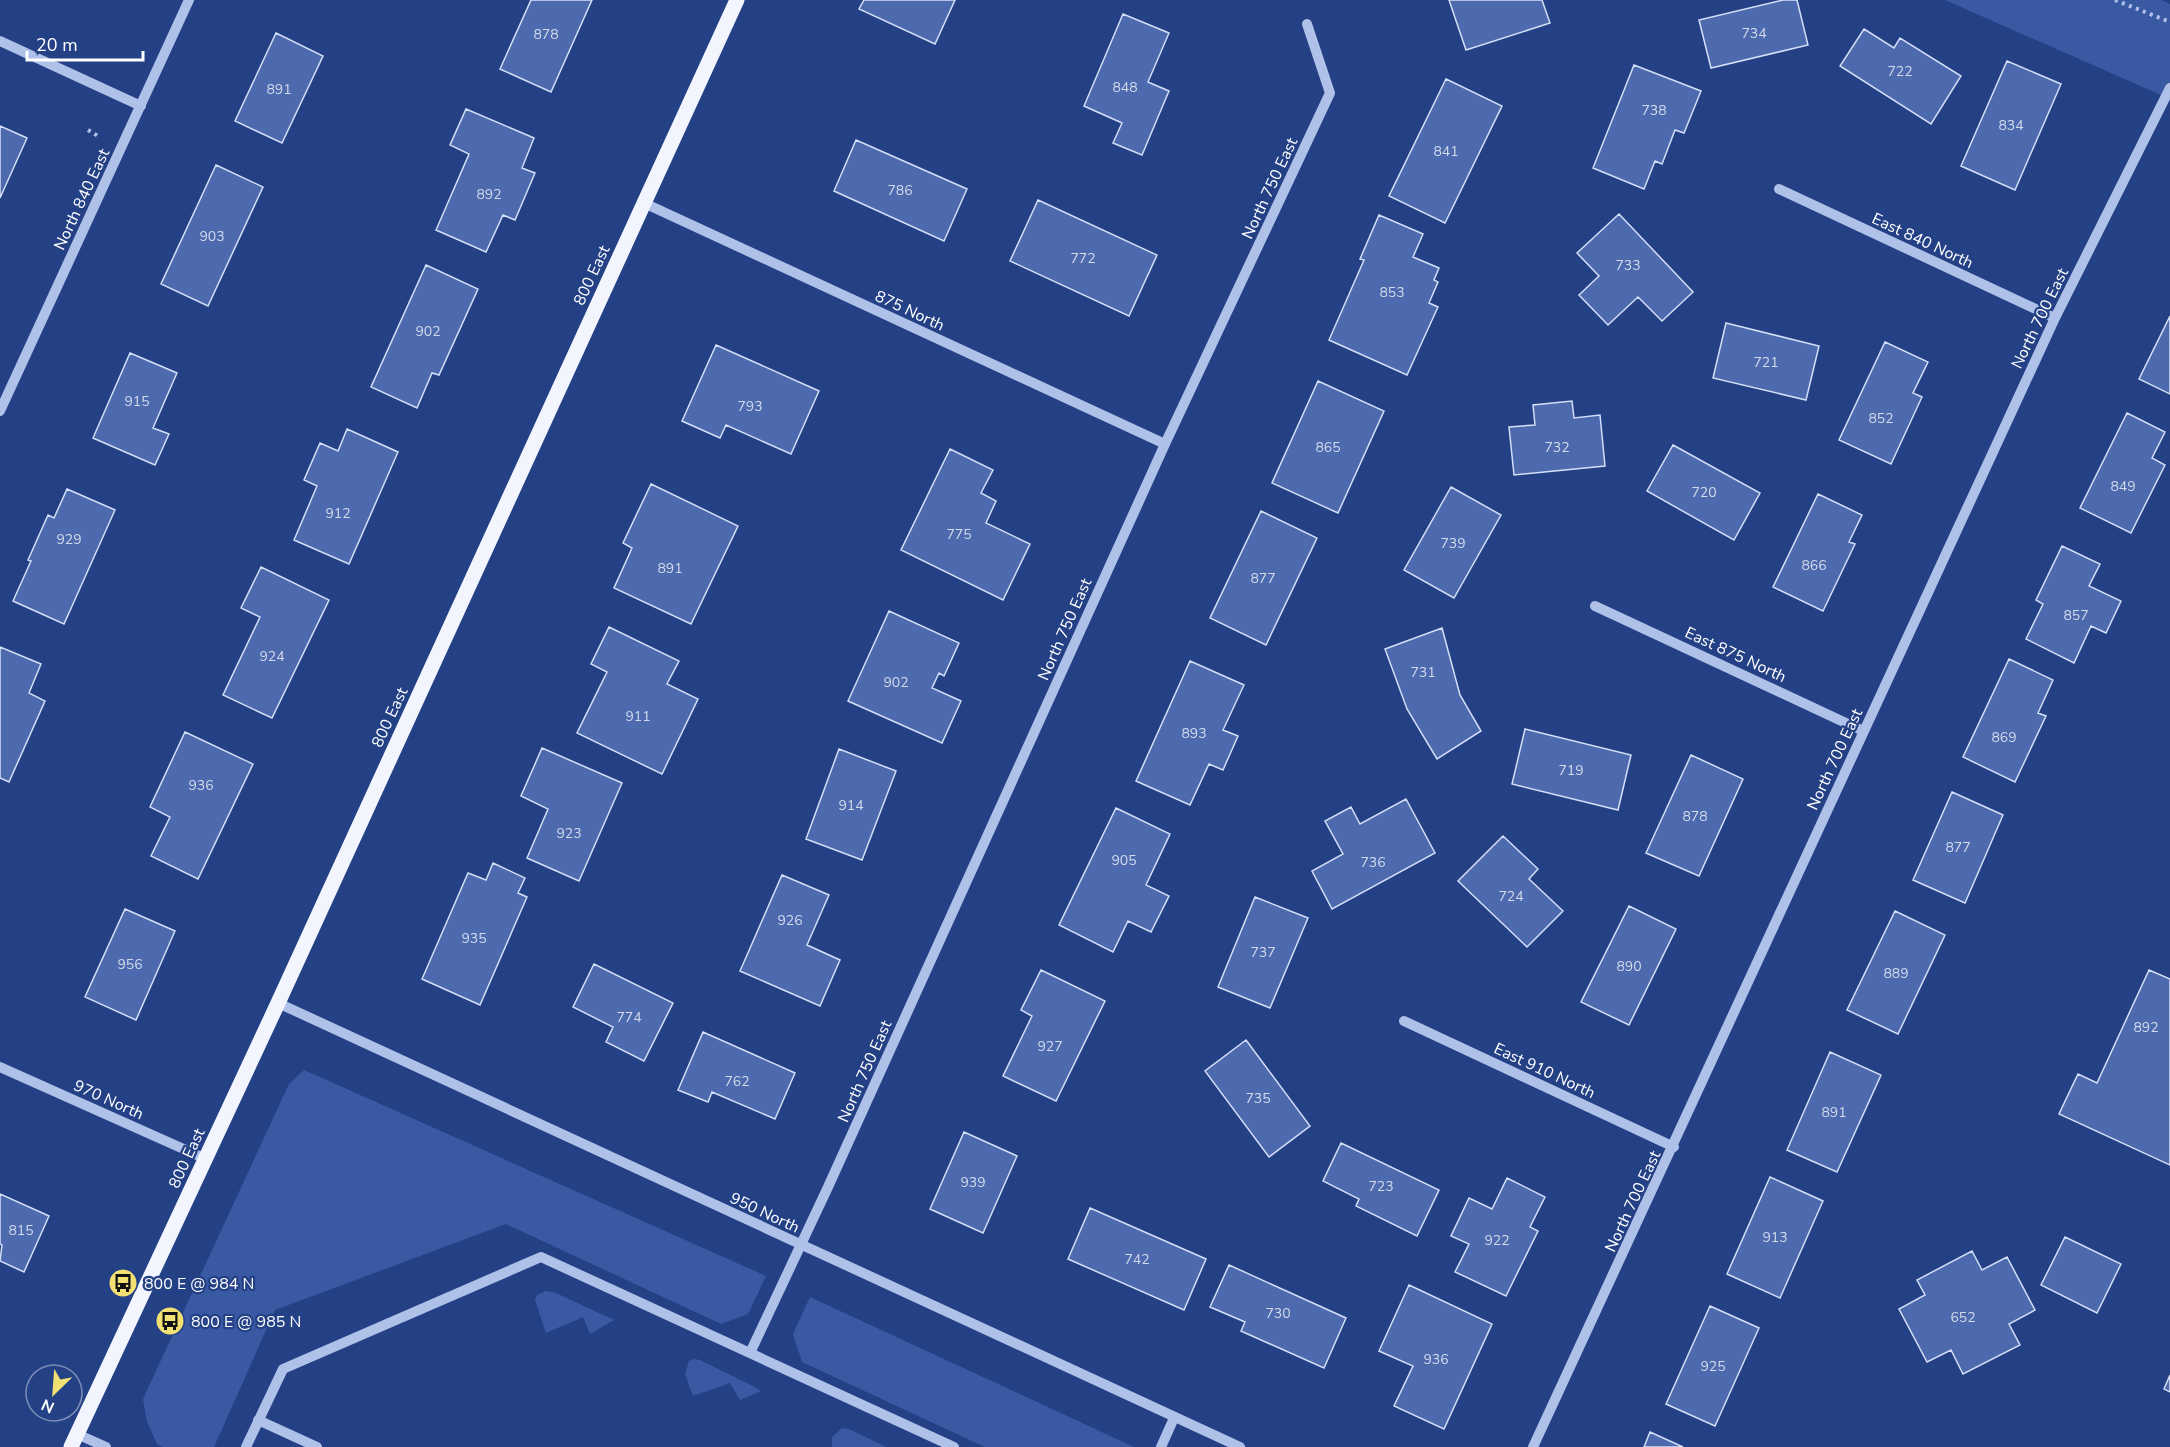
<svg xmlns="http://www.w3.org/2000/svg" width="2170" height="1447" font-family="'Nunito Sans',sans-serif">
<rect width="100%" height="100%" fill="#244186"/>
<!-- green -->
<path fill="#3959a3" d="M 1945,0 L 2161,0 L 2170,4 L 2170,99 Z
M 304,1070 L 766,1276 L 748,1314 L 721,1324 L 506,1224 L 275,1310 L 214,1447 L 163,1447 L 157,1444 L 147,1422 L 143,1399 L 289,1084 Z
M 546,1291 L 556,1293 L 614,1320 L 590,1334 L 583,1317 L 546,1333 L 535,1300 L 537,1295 Z
M 810,1297 L 1134,1447 L 985,1447 L 802,1362 L 793,1334 Z
M 694,1359 L 700,1360 L 753,1386 L 761,1391 L 740,1400 L 730,1383 L 693,1396 L 685,1374 L 689,1361 Z
M 842,1428 L 849,1429 L 886,1447 L 832,1447 L 832,1437 Z"/>
<!-- building -->
<path fill="#4d6aae" stroke="#d3def7" stroke-width="1.5" d="M 531,0 L 592,0 L 551,92 L 500,69 Z
M 864,0 L 955,0 L 935,44 L 859,9 Z
M 1449,0 L 1542,0 L 1550,23 L 1466,50 Z
M 1783,0 L 1797,0 L 1808,45 L 1711,68 L 1699,20 Z
M 1123,14 L 1169,33 L 1148,82 L 1169,91 L 1142,155 L 1113,143 L 1122,123 L 1084,106 Z
M 1864,29 L 1894,48 L 1900,38 L 1961,76 L 1931,124 L 1840,66 Z
M 276,33 L 323,56 L 282,143 L 235,121 Z
M 2007,61 L 2061,84 L 2015,190 L 1961,166 Z
M 1634,65 L 1701,91 L 1684,133 L 1675,130 L 1662,164 L 1655,161 L 1644,189 L 1593,168 Z
M 1446,79 L 1502,106 L 1445,223 L 1389,196 Z
M 466,109 L 534,138 L 522,168 L 535,173 L 515,220 L 503,215 L 486,252 L 436,230 L 469,154 L 450,145 Z
M 0,126 L 27,138 L 0,198 Z
M 856,140 L 967,189 L 944,241 L 834,191 Z
M 216,165 L 263,187 L 208,306 L 161,284 Z
M 1038,200 L 1157,255 L 1129,316 L 1010,261 Z
M 1619,214 L 1693,292 L 1662,321 L 1638,297 L 1608,325 L 1579,295 L 1599,276 L 1577,253 Z
M 1379,215 L 1423,234 L 1413,257 L 1439,268 L 1434,280 L 1438,282 L 1429,303 L 1438,307 L 1407,375 L 1329,340 L 1364,260 L 1360,259 Z
M 426,265 L 478,289 L 439,375 L 432,373 L 417,408 L 371,387 Z
M 2170,316 L 2170,394 L 2139,379 Z
M 1726,323 L 1819,346 L 1806,400 L 1713,378 Z
M 1885,342 L 1928,362 L 1913,393 L 1922,397 L 1891,464 L 1839,440 Z
M 716,345 L 819,391 L 791,454 L 726,425 L 720,438 L 682,421 Z
M 130,353 L 177,373 L 153,428 L 169,434 L 155,465 L 93,438 Z
M 1318,381 L 1384,411 L 1338,513 L 1272,483 Z
M 1572,401 L 1574,418 L 1600,415 L 1605,466 L 1514,475 L 1509,427 L 1535,425 L 1533,405 Z
M 2127,413 L 2165,432 L 2152,458 L 2165,465 L 2131,533 L 2080,508 Z
M 347,429 L 398,452 L 349,564 L 294,540 L 317,486 L 304,480 L 320,443 L 338,451 Z
M 1673,445 L 1760,493 L 1734,540 L 1647,491 Z
M 950,449 L 993,470 L 981,493 L 996,501 L 986,523 L 1030,544 L 1003,600 L 901,550 Z
M 651,484 L 738,526 L 691,624 L 614,588 L 632,548 L 623,543 Z
M 1451,487 L 1501,515 L 1454,598 L 1404,570 Z
M 67,489 L 115,510 L 64,624 L 13,601 L 31,561 L 28,560 L 48,515 L 54,518 Z
M 1818,494 L 1862,515 L 1849,542 L 1855,544 L 1823,611 L 1773,587 Z
M 1261,511 L 1317,538 L 1266,645 L 1210,618 Z
M 2062,546 L 2100,564 L 2089,586 L 2121,601 L 2106,633 L 2091,626 L 2074,663 L 2026,639 L 2043,604 L 2036,600 Z
M 261,567 L 329,600 L 272,718 L 223,695 L 260,617 L 241,608 Z
M 889,611 L 959,643 L 944,676 L 939,673 L 932,688 L 961,701 L 942,743 L 848,701 Z
M 609,627 L 679,661 L 667,684 L 698,699 L 662,774 L 577,733 L 607,672 L 591,664 Z
M 1442,628 L 1460,695 L 1481,731 L 1437,759 L 1407,709 L 1385,649 Z
M 0,647 L 41,664 L 29,693 L 45,701 L 9,782 L 0,778 Z
M 2009,659 L 2053,680 L 2038,713 L 2046,716 L 2015,782 L 1963,757 Z
M 1190,661 L 1244,685 L 1223,730 L 1238,736 L 1223,770 L 1209,764 L 1190,805 L 1136,781 Z
M 1525,729 L 1631,755 L 1618,810 L 1512,784 Z
M 185,732 L 253,764 L 198,879 L 151,856 L 170,817 L 150,807 Z
M 542,748 L 622,783 L 579,881 L 527,858 L 548,809 L 521,796 Z
M 839,749 L 896,771 L 862,860 L 806,839 Z
M 1691,755 L 1743,779 L 1699,876 L 1646,853 Z
M 1952,792 L 2003,815 L 1965,903 L 1913,880 Z
M 1406,799 L 1435,853 L 1332,909 L 1312,871 L 1343,854 L 1325,821 L 1351,807 L 1360,824 Z
M 1116,808 L 1170,834 L 1146,885 L 1169,896 L 1151,932 L 1128,921 L 1113,952 L 1059,925 Z
M 1503,836 L 1538,869 L 1529,879 L 1563,911 L 1527,947 L 1458,881 Z
M 493,863 L 525,878 L 518,893 L 527,897 L 480,1005 L 422,979 L 468,873 L 486,880 Z
M 782,875 L 829,895 L 807,945 L 840,960 L 820,1006 L 740,971 Z
M 1255,897 L 1308,918 L 1270,1008 L 1218,987 Z
M 1629,906 L 1676,929 L 1629,1025 L 1581,1002 Z
M 125,909 L 175,931 L 136,1020 L 85,997 Z
M 1895,911 L 1945,935 L 1898,1034 L 1847,1010 Z
M 594,964 L 673,1003 L 644,1061 L 606,1042 L 613,1027 L 573,1007 Z
M 1041,970 L 1105,1001 L 1056,1101 L 1003,1076 L 1032,1016 L 1021,1010 Z
M 2149,970 L 2170,979 L 2170,1165 L 2059,1114 L 2078,1074 L 2097,1083 Z
M 703,1032 L 795,1073 L 775,1119 L 712,1092 L 708,1102 L 678,1090 Z
M 1246,1040 L 1310,1126 L 1269,1157 L 1205,1071 Z
M 1830,1052 L 1881,1075 L 1837,1172 L 1787,1150 Z
M 964,1132 L 1017,1156 L 983,1233 L 930,1209 Z
M 1341,1143 L 1439,1190 L 1417,1236 L 1356,1206 L 1359,1199 L 1323,1181 Z
M 1770,1177 L 1823,1201 L 1780,1298 L 1727,1274 Z
M 1507,1178 L 1545,1197 L 1530,1227 L 1538,1231 L 1506,1296 L 1455,1272 L 1469,1244 L 1451,1236 L 1469,1198 L 1492,1209 Z
M 0,1194 L 49,1216 L 24,1272 L 0,1261 L 2,1245 L 0,1244 Z
M 1090,1208 L 1206,1259 L 1184,1310 L 1068,1259 Z
M 2065,1237 L 2121,1264 L 2097,1313 L 2041,1285 Z
M 1972,1251 L 1982,1270 L 2007,1257 L 2035,1310 L 2009,1324 L 2020,1345 L 1963,1374 L 1951,1350 L 1927,1362 L 1899,1309 L 1925,1295 L 1917,1280 Z
M 1229,1265 L 1346,1318 L 1324,1368 L 1241,1331 L 1245,1322 L 1210,1307 Z
M 1409,1285 L 1492,1324 L 1444,1429 L 1394,1406 L 1413,1366 L 1379,1351 Z
M 1710,1306 L 1759,1328 L 1715,1426 L 1666,1404 Z
M 2170,1375 L 2170,1392 L 2164,1389 Z
M 1650,1432 L 1683,1447 L 1644,1447 Z"/>
<g fill="none" stroke-linecap="round" stroke-linejoin="round">
<!-- path -->
<path stroke="#afc1e9" stroke-width="4" stroke-dasharray="3 4.5" stroke-linecap="butt" d="M 2115,0 L 2170,22
M 88,130 L 98,136"/>
<!-- minor -->
<path stroke="#afc1e9" stroke-width="10" d="M 0,41 L 141,106
M 1779,189 L 2055,318
M 644,203 L 1165,444
M 0,411 L 189,0
M 1595,606 L 1863,731
M 278,1003 L 1240,1447
M 1404,1021 L 1674,1147
M 0,1067 L 206,1159
M 750,1353 L 828,1187 L 1165,444 L 1330,93 L 1307,24
M 258,1420 L 317,1447
M 77,1434 L 106,1447
M 246,1447 L 283,1369 L 541,1257 L 954,1447
M 1161,1447 L 1174,1418
M 1533,1447 L 2055,318 L 2170,88"/>
<!-- major -->
<path stroke="#f2f5fe" stroke-width="15" d="M 71,1447 L 278,1003 L 737,0"/>
</g>
<!-- icons -->
<defs>
<g id="bus-disc" transform="scale(1.5)"><circle r="9.5" fill="#f3e073" stroke="#244186"/><path d="M-5-6H5V4H4V6H2V4H-2V6H-4V4H-5ZM-3.5-4V0h7V-4ZM-3.5 1.2v1.5H-2V1.2ZM2 1.2v1.5H3.5V1.2Z" fill="#111"/></g>
</defs>
<g fill-rule="evenodd">
<use href="#bus-disc" x="123" y="1283"/>
<use href="#bus-disc" x="170" y="1321"/>
</g>
<g text-anchor="middle" stroke-width="4.5" stroke-linejoin="round" paint-order="stroke">
<!-- number labels -->
<g font-size="14" fill="#d2daeb">
<text x="1754" y="38">734</text>
<text x="546" y="39">878</text>
<text x="1900" y="76">722</text>
<text x="1125" y="92">848</text>
<text x="279" y="94">891</text>
<text x="1654" y="115">738</text>
<text x="2011" y="130">834</text>
<text x="1446" y="156">841</text>
<text x="900" y="195">786</text>
<text x="489" y="199">892</text>
<text x="212" y="241">903</text>
<text x="1083" y="263">772</text>
<text x="1628" y="270">733</text>
<text x="1392" y="297">853</text>
<text x="428" y="336">902</text>
<text x="1766" y="367">721</text>
<text x="137" y="406">915</text>
<text x="750" y="411">793</text>
<text x="1881" y="423">852</text>
<text x="1328" y="452">865</text>
<text x="1557" y="452">732</text>
<text x="2123" y="491">849</text>
<text x="1704" y="497">720</text>
<text x="338" y="518">912</text>
<text x="959" y="539">775</text>
<text x="69" y="544">929</text>
<text x="1453" y="548">739</text>
<text x="1814" y="570">866</text>
<text x="670" y="573">891</text>
<text x="1263" y="583">877</text>
<text x="2076" y="620">857</text>
<text x="272" y="661">924</text>
<text x="1423" y="677">731</text>
<text x="896" y="687">902</text>
<text x="638" y="721">911</text>
<text x="1194" y="738">893</text>
<text x="2004" y="742">869</text>
<text x="1571" y="775">719</text>
<text x="201" y="790">936</text>
<text x="851" y="810">914</text>
<text x="1695" y="821">878</text>
<text x="569" y="838">923</text>
<text x="1958" y="852">877</text>
<text x="1124" y="865">905</text>
<text x="1373" y="867">736</text>
<text x="1511" y="901">724</text>
<text x="790" y="925">926</text>
<text x="474" y="943">935</text>
<text x="1263" y="957">737</text>
<text x="130" y="969">956</text>
<text x="1629" y="971">890</text>
<text x="1896" y="978">889</text>
<text x="629" y="1022">774</text>
<text x="2146" y="1032">892</text>
<text x="1050" y="1051">927</text>
<text x="737" y="1086">762</text>
<text x="1258" y="1103">735</text>
<text x="1834" y="1117">891</text>
<text x="973" y="1187">939</text>
<text x="1381" y="1191">723</text>
<text x="21" y="1235">815</text>
<text x="1775" y="1242">913</text>
<text x="1497" y="1245">922</text>
<text x="1137" y="1264">742</text>
<text x="1278" y="1318">730</text>
<text x="1963" y="1322">652</text>
<text x="1436" y="1364">936</text>
<text x="1713" y="1371">925</text>
</g>
<!-- street labels -->
<g font-size="16" fill="#fff" stroke="#244186">
<text transform="translate(1269 188) rotate(-65)" y="6">North 750 East</text>
<text transform="translate(81 199) rotate(-65)" y="6">North 840 East</text>
<text transform="translate(1923 240) rotate(25)" y="6">East 840 North</text>
<text transform="translate(591 275) rotate(-65)" y="6">800 East</text>
<text transform="translate(910 310) rotate(25)" y="6">875 North</text>
<text transform="translate(2039 318) rotate(-64)" y="6">North 700 East</text>
<text transform="translate(1064 629) rotate(-66)" y="6">North 750 East</text>
<text transform="translate(1736 654) rotate(25)" y="6">East 875 North</text>
<text transform="translate(389 717) rotate(-65)" y="6">800 East</text>
<text transform="translate(1834 759) rotate(-65)" y="6">North 700 East</text>
<text transform="translate(1545 1070) rotate(25)" y="6">East 910 North</text>
<text transform="translate(864 1071) rotate(-66)" y="6">North 750 East</text>
<text transform="translate(109 1099) rotate(24)" y="6">970 North</text>
<text transform="translate(186 1158) rotate(-65)" y="6">800 East</text>
<text transform="translate(1632 1201) rotate(-65)" y="6">North 700 East</text>
<text transform="translate(765 1212) rotate(25)" y="6">950 North</text>
</g>
<!-- poi labels -->
<g font-size="16" fill="#fff" stroke="#244186" text-anchor="start">
<text x="144" y="1289">800 E @ 984 N</text>
<text x="191" y="1327">800 E @ 985 N</text>
</g>
</g>
<!-- north arrow -->
<g transform="translate(54 1393) rotate(205)"><circle r="28" fill="#244186" stroke="#7c8db6" stroke-width="1.5"/>
<path d="M0-4.5L10 22L0 15L-10 22Z" fill="#f3e073"/>
<text y="-9" font-size="16" font-weight="bold" text-anchor="middle" fill="#ffffff">N</text>
</g>
<!-- scale -->
<path d="M27 51v9h116v-9" fill="none" stroke="#ffffff" stroke-width="3"/>
<text x="36" y="51" font-size="18" fill="#ffffff" stroke="#244186" stroke-width="4.5" paint-order="stroke">20 m</text>
</svg>
